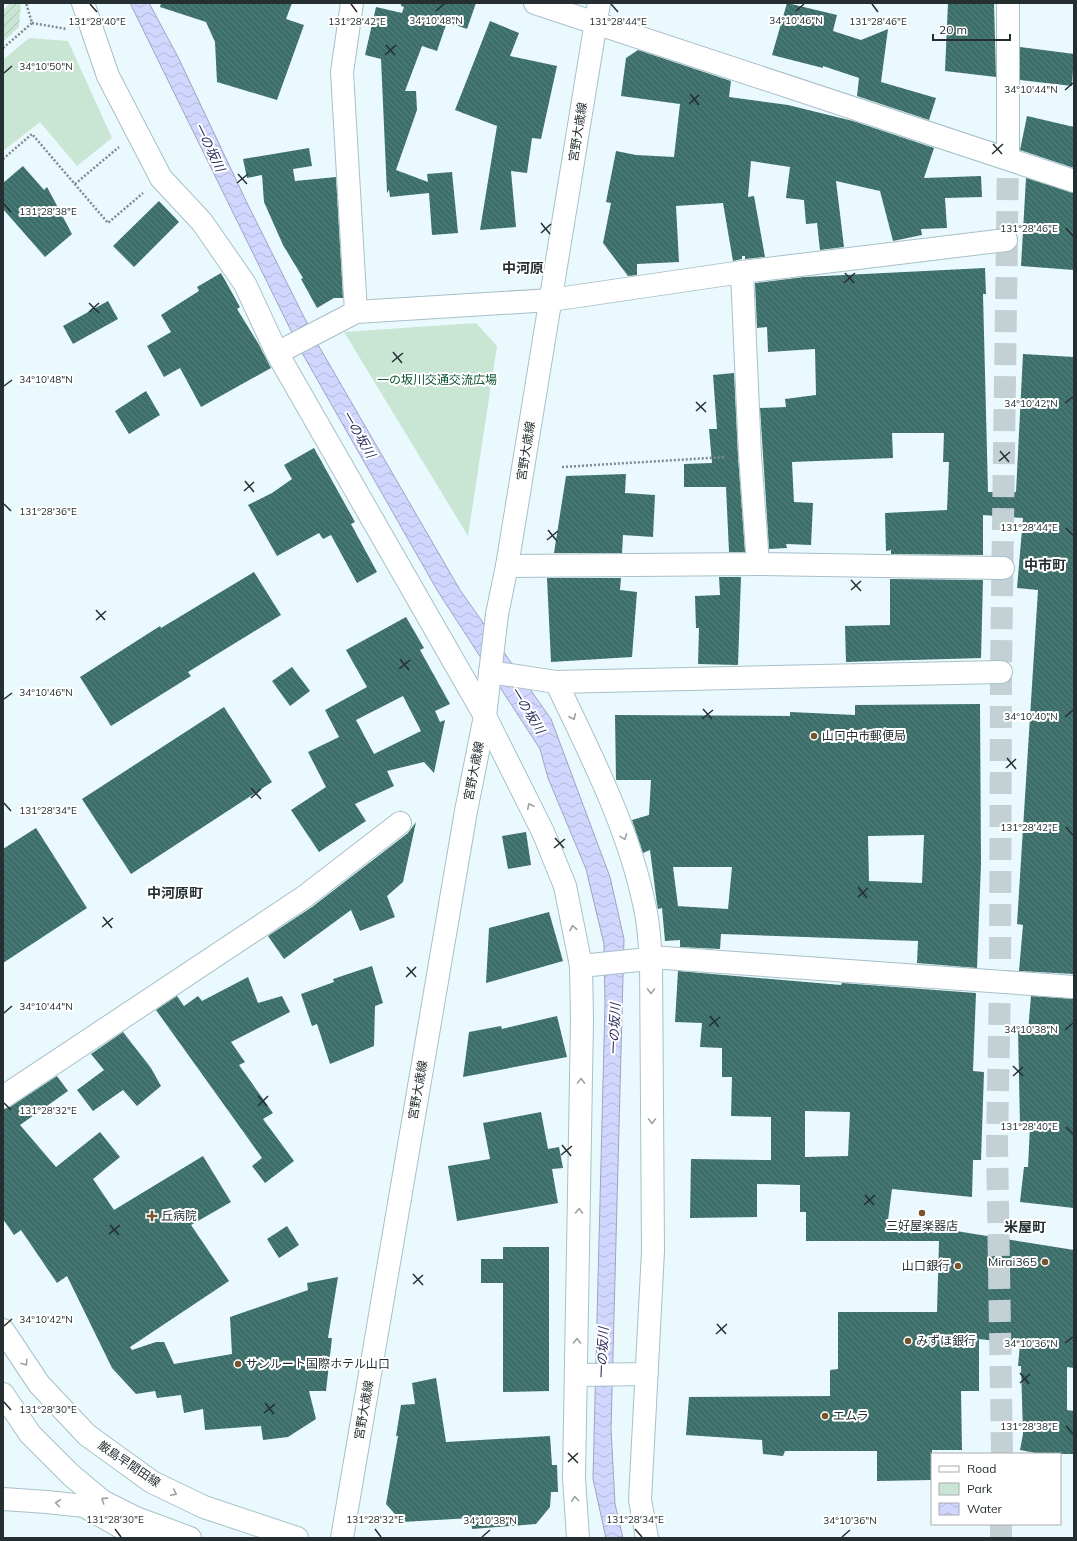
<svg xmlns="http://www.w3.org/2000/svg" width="1077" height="1541" font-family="Mulish,'Noto Sans JP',sans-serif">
<defs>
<pattern id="garden-furrows" width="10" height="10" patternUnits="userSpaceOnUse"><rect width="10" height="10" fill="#c9e5d3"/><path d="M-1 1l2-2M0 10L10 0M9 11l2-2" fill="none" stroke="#acc5b6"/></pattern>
<pattern id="water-waves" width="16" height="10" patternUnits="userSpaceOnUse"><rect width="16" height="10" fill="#d1d6fe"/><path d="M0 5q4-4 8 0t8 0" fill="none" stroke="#b3b8da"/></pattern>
<pattern id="building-back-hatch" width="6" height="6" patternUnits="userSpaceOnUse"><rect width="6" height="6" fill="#3c6e6a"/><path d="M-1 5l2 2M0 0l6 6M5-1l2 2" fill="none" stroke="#5c8380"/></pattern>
</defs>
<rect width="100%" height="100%" fill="#eaf9fe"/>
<!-- green -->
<path fill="#c9e5d3" d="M 29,38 L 68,41 L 112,138 L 77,166 L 40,122 L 3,151 L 3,60 Z
M 476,323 L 497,346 L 468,536 L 344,332 Z"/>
<!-- garden -->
<path fill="url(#garden-furrows)" d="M 10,3 L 21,3 L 19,27 L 3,42 L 3,10 Z"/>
<!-- water -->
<path fill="url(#water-waves)" stroke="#9da4c1" d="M 130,3 L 149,3 L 178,57 L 248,205 L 317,343 L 460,590 L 551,719 L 610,877 L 624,939 L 611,1429 L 615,1504 L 623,1538 L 606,1538 L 593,1479 L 605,1003 L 604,944 L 586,869 L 548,778 L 540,749 L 437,590 L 301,351 Z"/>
<!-- building -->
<path fill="url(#building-back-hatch)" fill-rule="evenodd" d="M 161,3 L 292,3 L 286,19 L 304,25 L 277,100 L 217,82 L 215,42 L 206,22 L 160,7 Z
M 401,3 L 476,3 L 467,29 L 447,22 L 437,51 L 422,46 L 405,91 L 416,91 L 417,110 L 396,170 L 428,182 L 427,174 L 452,172 L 458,233 L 432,235 L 429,193 L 390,197 L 389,190 L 387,193 L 381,59 L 365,55 L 376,7 L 402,13 L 404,7 L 401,6 Z
M 787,3 L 837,15 L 833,31 L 861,40 L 888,29 L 881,82 L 936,98 L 929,120 L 857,96 L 859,78 L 823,66 L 823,68 L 772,55 Z
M 948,3 L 994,3 L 996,77 L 945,71 Z
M 490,21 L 519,33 L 510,56 L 557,66 L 541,139 L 532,138 L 527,173 L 511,171 L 516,227 L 480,230 L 497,126 L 455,110 Z
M 1020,47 L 1074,54 L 1072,86 L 1020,80 Z
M 638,50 L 731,81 L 729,97 L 788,105 L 853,121 L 934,148 L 924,178 L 981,176 L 982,197 L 945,198 L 947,228 L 921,229 L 922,235 L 893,241 L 880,191 L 836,181 L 844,247 L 820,250 L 817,223 L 806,224 L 804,200 L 786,198 L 790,167 L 751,161 L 748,197 L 754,196 L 765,257 L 745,259 L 745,256 L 742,256 L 742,259 L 733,261 L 723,203 L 676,206 L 679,262 L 637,264 L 637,275 L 628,276 L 603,243 L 611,203 L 606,202 L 616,151 L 636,155 L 674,157 L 680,104 L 621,96 L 626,58 Z
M 1027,116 L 1074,127 L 1074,168 L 1020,150 Z
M 309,148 L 312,166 L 293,169 L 295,181 L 336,177 L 343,298 L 334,298 L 317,308 L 301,279 L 303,278 L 283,245 L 264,202 L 262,175 L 247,178 L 243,159 Z
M 23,166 L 44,190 L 47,187 L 72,234 L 45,257 L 3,209 L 3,183 Z
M 1026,178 L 1074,193 L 1074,270 L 1021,266 Z
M 159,201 L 179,222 L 134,267 L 113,246 Z
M 985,268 L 986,294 L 983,294 L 988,492 L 1016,492 L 1023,354 L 1074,357 L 1074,974 L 1019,971 L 1023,925 L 1017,924 L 1038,590 L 1017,588 L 1023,518 L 983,515 L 983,555 L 891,554 L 891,550 L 886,551 L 885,513 L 947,510 L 949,462 L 943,462 L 944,433 L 892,433 L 893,458 L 792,462 L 794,502 L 813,503 L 811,545 L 786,544 L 787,548 L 769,549 L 760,408 L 786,407 L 785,399 L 816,395 L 815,349 L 768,352 L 767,327 L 757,328 L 755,283 L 804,277 Z
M 221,273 L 240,307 L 237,309 L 258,343 L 271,368 L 201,407 L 180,368 L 164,377 L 147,346 L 171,332 L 161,315 L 199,291 L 197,287 Z
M 108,301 L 118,319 L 73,344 L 63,326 Z
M 734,373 L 738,456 L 745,552 L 729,552 L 726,487 L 684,487 L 684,464 L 712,463 L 709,429 L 717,429 L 713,375 Z
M 146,391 L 160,415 L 129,434 L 115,411 Z
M 314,448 L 355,522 L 351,524 L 377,572 L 357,583 L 331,535 L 323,539 L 319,533 L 277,556 L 248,505 L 272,493 L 292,479 L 284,465 Z
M 626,474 L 625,493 L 655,495 L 653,537 L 623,535 L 622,553 L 554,553 L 566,476 Z
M 254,572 L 281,615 L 188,672 L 191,676 L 111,726 L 80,677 L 160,626 L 161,628 Z
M 719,577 L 741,577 L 738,665 L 698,664 L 699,628 L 696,628 L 695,596 L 720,595 Z
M 547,578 L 621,578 L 620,590 L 637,592 L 632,657 L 551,662 Z
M 890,579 L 983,580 L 981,658 L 846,662 L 845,626 L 890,625 Z
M 406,617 L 424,648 L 420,650 L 450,704 L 435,711 L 440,722 L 445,720 L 434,773 L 424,762 L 387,771 L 394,786 L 355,804 L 366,821 L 319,852 L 291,810 L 326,787 L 308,752 L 339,737 L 325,710 L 367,687 L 346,650 ZM 403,696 L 421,731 L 374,754 L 356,720 Z
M 292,667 L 310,691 L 290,706 L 272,681 Z
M 980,704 L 981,864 L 977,968 L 917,963 L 918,941 L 721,934 L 720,949 L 680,947 L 680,940 L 665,941 L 662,908 L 658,909 L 657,904 L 650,850 L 643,853 L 632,820 L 649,815 L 651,780 L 616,780 L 615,715 L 790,716 L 790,712 L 855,715 L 855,705 ZM 924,835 L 922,883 L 869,881 L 868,836 ZM 673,867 L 732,867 L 728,909 L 676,906 L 678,906 Z
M 224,707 L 272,782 L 131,874 L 82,799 Z
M 416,822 L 403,882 L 387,896 L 395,917 L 360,931 L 351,910 L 284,959 L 268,936 L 312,907 L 408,833 Z
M 36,828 L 87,908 L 3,963 L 3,849 Z
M 526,832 L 531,865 L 508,869 L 502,836 Z
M 549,912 L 563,961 L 486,983 L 489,928 Z
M 372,966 L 383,1003 L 375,1006 L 374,1046 L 330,1064 L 317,1024 L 312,1026 L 301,994 L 334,982 L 333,979 Z
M 678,971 L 841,985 L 842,983 L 976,993 L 973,1071 L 984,1072 L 981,1160 L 973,1160 L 972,1197 L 892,1189 L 888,1220 L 1074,1250 L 1074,1368 L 1067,1367 L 1067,1410 L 1074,1411 L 1074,1454 L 1041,1454 L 1020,1450 L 1023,1434 L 1021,1366 L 1018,1366 L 1020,1344 L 979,1339 L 979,1391 L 961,1391 L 962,1450 L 932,1450 L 932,1480 L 877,1481 L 877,1451 L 785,1451 L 783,1456 L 763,1454 L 762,1440 L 686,1435 L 689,1397 L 830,1396 L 830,1370 L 838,1369 L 838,1312 L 937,1312 L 939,1241 L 806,1241 L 806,1212 L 800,1212 L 800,1185 L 757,1184 L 757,1217 L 690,1218 L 691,1159 L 771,1160 L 771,1117 L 731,1116 L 732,1077 L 722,1077 L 722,1048 L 700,1047 L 702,1023 L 675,1022 ZM 805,1111 L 850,1112 L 848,1156 L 805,1157 Z
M 248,977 L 258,1003 L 282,996 L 290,1012 L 231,1042 L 245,1062 L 239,1065 L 273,1113 L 263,1119 L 294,1161 L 265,1183 L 252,1166 L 262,1158 L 156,1010 L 177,996 L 184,1006 L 198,996 L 202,1001 Z
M 1031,996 L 1074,999 L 1074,1208 L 1020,1202 L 1024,1167 L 1028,1167 L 1030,1126 L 1020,1126 L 1018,1030 L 1028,1031 Z
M 557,1016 L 567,1057 L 463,1077 L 469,1032 L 501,1026 L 502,1029 Z
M 123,1032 L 151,1068 L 161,1086 L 137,1106 L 123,1090 L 93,1111 L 77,1090 L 104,1070 L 91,1054 Z
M 57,1076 L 68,1091 L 20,1125 L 56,1167 L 100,1132 L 120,1157 L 93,1179 L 114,1210 L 203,1156 L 231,1202 L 191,1225 L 229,1281 L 130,1347 L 132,1350 L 156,1342 L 164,1342 L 174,1364 L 232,1354 L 230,1317 L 308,1290 L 307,1283 L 338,1277 L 328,1338 L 332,1338 L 326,1391 L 309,1391 L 316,1419 L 288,1437 L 263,1440 L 261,1426 L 205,1430 L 203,1409 L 184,1413 L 181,1395 L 157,1398 L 155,1391 L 136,1394 L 112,1368 L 67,1276 L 57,1283 L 21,1230 L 14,1235 L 3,1219 L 3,1109 L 10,1107 Z
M 541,1112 L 548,1149 L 559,1147 L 563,1168 L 552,1169 L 558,1203 L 457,1221 L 448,1166 L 490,1159 L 483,1123 Z
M 287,1226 L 299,1245 L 279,1258 L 267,1239 Z
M 503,1247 L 549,1247 L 549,1391 L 503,1392 L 503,1283 L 481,1283 L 481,1259 L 503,1259 Z
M 436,1378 L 446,1442 L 550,1436 L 552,1465 L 557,1465 L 558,1492 L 551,1492 L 550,1507 L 536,1524 L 472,1529 L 471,1518 L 402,1522 L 386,1504 L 398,1436 L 396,1436 L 401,1405 L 415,1404 L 412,1383 Z"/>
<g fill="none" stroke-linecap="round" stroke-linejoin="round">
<!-- minor-tunnel -->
<path stroke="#c3d1d5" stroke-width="22" stroke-dasharray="22 11" stroke-linecap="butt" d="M 1002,1454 L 997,1144 L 1000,982 L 1001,672 L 1008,158
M 1001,1538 L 1001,1524"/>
<!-- minor casing -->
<g stroke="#a7c0c8" stroke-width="24">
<path id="minor" d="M 83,3 L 108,76 L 161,178 L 202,222 L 245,284 L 277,353 L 485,716 L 543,832 L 565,886 L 581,966 L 582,1020 L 574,1478 L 578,1538
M 352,3 L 342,72 L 356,312
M 535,3 L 1074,181
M 1008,158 L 1008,3
M 742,272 L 750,455 L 758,564
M 277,353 L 356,312 L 551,300 L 742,272 L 1006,240
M 507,566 L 758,564 L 1003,568
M 490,672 L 556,682 L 1001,672
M 556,682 C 591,755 629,829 645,908 C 649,924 649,941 651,957 L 653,1251 L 640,1500 L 647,1538
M 581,966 L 639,960 L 651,957 L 1074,987
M 3,1097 L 304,897 L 400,823
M 576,1375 L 647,1374
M 3,1499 L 47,1502 L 84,1506 L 133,1534 L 173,1532"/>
</g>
<!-- major casing -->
<g stroke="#a7c0c8" stroke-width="24">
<path id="major" d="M 3,1330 L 39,1384 L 87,1435 L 152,1482 L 204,1507 L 297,1538
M 3,1394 L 30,1434 L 71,1475 L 102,1501 L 136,1518 L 190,1538
M 342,1538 L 466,811 L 485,716 L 497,614 L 507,566 L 599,3"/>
</g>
<!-- path -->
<path stroke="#7e8b8f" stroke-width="2.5" stroke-dasharray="2 2" stroke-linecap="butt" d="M 32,23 L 67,29
M 3,48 L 32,23 L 26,3
M 3,159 L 32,134 L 108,223 L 143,193
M 75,184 L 119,147
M 562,467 L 726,457"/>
<!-- minor -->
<use href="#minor" stroke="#fff" stroke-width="22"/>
<!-- major -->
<use href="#major" stroke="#fff" stroke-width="22"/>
</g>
<!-- one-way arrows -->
<defs><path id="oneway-chevron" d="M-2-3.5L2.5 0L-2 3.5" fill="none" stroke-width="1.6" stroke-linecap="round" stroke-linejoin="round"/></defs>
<g stroke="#9da1a3">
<use href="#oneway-chevron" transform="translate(573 717) rotate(65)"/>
<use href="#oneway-chevron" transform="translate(530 806) rotate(-116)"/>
<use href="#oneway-chevron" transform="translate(624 837) rotate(69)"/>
<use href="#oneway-chevron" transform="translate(573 928) rotate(-101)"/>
<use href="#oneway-chevron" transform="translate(651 991) rotate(90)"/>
<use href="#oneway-chevron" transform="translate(581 1081) rotate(-89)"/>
<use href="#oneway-chevron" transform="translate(652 1121) rotate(90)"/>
<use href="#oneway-chevron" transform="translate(579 1211) rotate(-89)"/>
<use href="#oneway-chevron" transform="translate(577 1341) rotate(-89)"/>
<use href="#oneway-chevron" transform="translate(25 1363) rotate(56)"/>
<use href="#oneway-chevron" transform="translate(174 1493) rotate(26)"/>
<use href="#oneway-chevron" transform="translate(575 1499) rotate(-94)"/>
<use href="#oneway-chevron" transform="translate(104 1500) rotate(-147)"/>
<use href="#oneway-chevron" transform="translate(58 1503) rotate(-173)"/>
</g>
<!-- ticks -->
<path fill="none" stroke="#252f32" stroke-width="1.5" d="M 90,4 L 97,12M 351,4 L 357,12M 611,4 L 618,12M 872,4 L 878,12M 436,11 L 444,4M 796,11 L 804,4M 386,45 L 395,55M 385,55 L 396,45M 4,73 L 12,66M 1065,90 L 1073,83M 690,94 L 699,105M 689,104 L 699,95M 993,144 L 1002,154M 992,154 L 1003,144M 238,174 L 247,184M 237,183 L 248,174M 4,204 L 11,212M 541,223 L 550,234M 1066,228 L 1073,236M 541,233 L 551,224M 845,273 L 854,283M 844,283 L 855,273M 89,303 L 99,313M 89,312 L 99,303M 393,352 L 402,363M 392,362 L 403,353M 4,386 L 12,380M 696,402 L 706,412M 1065,403 L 1073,397M 696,411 L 706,402M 1000,451 L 1009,462M 999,461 L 1010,452M 245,481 L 254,492M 244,491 L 254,482M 4,504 L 11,511M 1066,528 L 1073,535M 548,530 L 557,541M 547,540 L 558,531M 851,580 L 861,591M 851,590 L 861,581M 96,610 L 105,620M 96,620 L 106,611M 400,659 L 409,670M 399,669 L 410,660M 4,699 L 12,693M 703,709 L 712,719M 1065,717 L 1073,710M 702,719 L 713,710M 1007,758 L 1016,769M 1006,768 L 1016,759M 251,788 L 261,799M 251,798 L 261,789M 4,803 L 11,811M 1066,827 L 1073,835M 555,838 L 564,848M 554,848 L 565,839M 858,887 L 867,898M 858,897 L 868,888M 103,917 L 112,928M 102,927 L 113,918M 407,967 L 416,977M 406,977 L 416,967M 4,1013 L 12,1006M 710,1016 L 719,1027M 709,1026 L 720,1017M 1065,1030 L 1073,1023M 1013,1066 L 1023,1076M 1013,1076 L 1023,1067M 258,1096 L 267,1106M 4,1103 L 11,1110M 258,1106 L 268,1096M 1066,1127 L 1073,1134M 562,1145 L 571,1156M 561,1155 L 572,1146M 865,1195 L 874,1205M 864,1205 L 875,1195M 110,1225 L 119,1235M 109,1234 L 120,1225M 413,1274 L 423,1285M 413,1284 L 423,1275M 717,1324 L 726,1334M 4,1326 L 12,1319M 716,1334 L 727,1324M 1065,1343 L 1073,1337M 1020,1373 L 1029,1384M 1020,1383 L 1030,1374M 4,1402 L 11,1410M 265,1403 L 274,1414M 264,1413 L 275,1404M 1066,1426 L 1073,1434M 568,1453 L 578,1463M 568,1462 L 578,1453M 115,1529 L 121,1537M 375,1529 L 381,1537M 635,1529 L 642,1537M 482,1537 L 490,1530M 842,1537 L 850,1530"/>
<!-- markers -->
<g fill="#77532d" stroke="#fff" stroke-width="1.5">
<circle cx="814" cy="736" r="4"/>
<circle cx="922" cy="1213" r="4"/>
<path d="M150 1210h4v4h4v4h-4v4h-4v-4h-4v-4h4z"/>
<circle cx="1045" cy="1262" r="4"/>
<circle cx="958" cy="1266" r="4"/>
<circle cx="908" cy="1341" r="4"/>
<circle cx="238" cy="1364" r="4"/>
<circle cx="825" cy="1416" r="4"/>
</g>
<g text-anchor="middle" stroke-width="4" stroke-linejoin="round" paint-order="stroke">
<!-- street labels -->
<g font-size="12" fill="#252f32" stroke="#fff">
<text transform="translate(578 132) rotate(-81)" y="4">宮野大歳線</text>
<text transform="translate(526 451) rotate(-81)" y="4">宮野大歳線</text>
<text transform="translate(474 771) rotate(-79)" y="4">宮野大歳線</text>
<text transform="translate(418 1090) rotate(-80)" y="4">宮野大歳線</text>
<text transform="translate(364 1410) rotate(-80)" y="4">宮野大歳線</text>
<text transform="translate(129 1464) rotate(34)" y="4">厳島早間田線</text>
</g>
<!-- park labels -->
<g font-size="12" fill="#0e5334" stroke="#fff">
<text x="437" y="384">一の坂川交通交流広場</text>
</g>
<!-- poi labels -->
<g font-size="12" fill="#252f32" stroke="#fff" text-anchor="start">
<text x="822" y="740">山口中市郵便局</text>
<text x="161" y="1220">丘病院</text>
<text x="922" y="1230" text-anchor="middle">三好屋楽器店</text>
<text x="1037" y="1266" text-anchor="end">Mirai365</text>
<text x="950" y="1270" text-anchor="end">山口銀行</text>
<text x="916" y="1345">みずほ銀行</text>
<text x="246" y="1368">サンルート国際ホテル山口</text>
<text x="833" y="1420">エムラ</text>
</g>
<!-- water labels -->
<g font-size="13" font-style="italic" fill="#2b2d5d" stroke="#fff">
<text transform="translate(210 147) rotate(64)" y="5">一の坂川</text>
<text transform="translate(359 434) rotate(60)" y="5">一の坂川</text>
<text transform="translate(528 710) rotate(58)" y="5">一の坂川</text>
<text transform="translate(614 1029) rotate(-88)" y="5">一の坂川</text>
<text transform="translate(602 1353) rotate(-88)" y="5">一の坂川</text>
</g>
<!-- quarter labels -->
<g font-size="14" font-weight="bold" fill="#252f32" stroke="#fff">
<text x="523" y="273">中河原</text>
<text x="1045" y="570">中市町</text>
<text x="175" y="898">中河原町</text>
<text x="1025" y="1232">米屋町</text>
</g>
</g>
<g font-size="10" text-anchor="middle" fill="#252f32" stroke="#fff" stroke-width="4" stroke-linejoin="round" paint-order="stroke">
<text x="436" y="24">34°10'48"N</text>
<text x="796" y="24">34°10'46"N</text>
<text x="618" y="25">131°28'44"E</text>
<text x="97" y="25">131°28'40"E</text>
<text x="357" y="25">131°28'42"E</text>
<text x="878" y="25">131°28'46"E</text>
<text x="46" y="70">34°10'50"N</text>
<text x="1031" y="93">34°10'44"N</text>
<text x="48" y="215">131°28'38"E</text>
<text x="1029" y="232">131°28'46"E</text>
<text x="46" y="383">34°10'48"N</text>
<text x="1031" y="407">34°10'42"N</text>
<text x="48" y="515">131°28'36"E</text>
<text x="1029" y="531">131°28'44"E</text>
<text x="46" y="696">34°10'46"N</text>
<text x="1031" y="720">34°10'40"N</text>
<text x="48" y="814">131°28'34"E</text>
<text x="1029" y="831">131°28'42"E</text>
<text x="46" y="1010">34°10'44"N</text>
<text x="1031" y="1033">34°10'38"N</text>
<text x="48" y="1114">131°28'32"E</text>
<text x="1029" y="1130">131°28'40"E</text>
<text x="46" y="1323">34°10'42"N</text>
<text x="1031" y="1347">34°10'36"N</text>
<text x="48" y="1413">131°28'30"E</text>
<text x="1029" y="1430">131°28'38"E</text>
<text x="115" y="1523">131°28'30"E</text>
<text x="375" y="1523">131°28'32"E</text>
<text x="635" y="1523">131°28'34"E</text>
<text x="490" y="1524">34°10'38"N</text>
<text x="850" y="1524">34°10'36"N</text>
</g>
<!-- border -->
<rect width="1077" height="1541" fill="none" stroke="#252f32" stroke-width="8"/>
<!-- legend -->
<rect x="931" y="1453" width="130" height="72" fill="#ffffff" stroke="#a8acad"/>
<rect x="939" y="1466" width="20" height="6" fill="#ffffff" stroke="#a8acad"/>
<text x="967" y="1473" font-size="12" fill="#252f32">Road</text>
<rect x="939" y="1483" width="20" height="12" fill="#c9e5d3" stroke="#a8acad"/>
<text x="967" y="1493" font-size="12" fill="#252f32">Park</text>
<rect x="939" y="1503" width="20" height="12" fill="url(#water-waves)" stroke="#a8acad"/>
<text x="967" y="1513" font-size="12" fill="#252f32">Water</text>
<!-- scale -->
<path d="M933 34v6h77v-6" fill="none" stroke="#252f32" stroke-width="2"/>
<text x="939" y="34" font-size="12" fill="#252f32" stroke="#ffffff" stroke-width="3" paint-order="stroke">20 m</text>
</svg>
